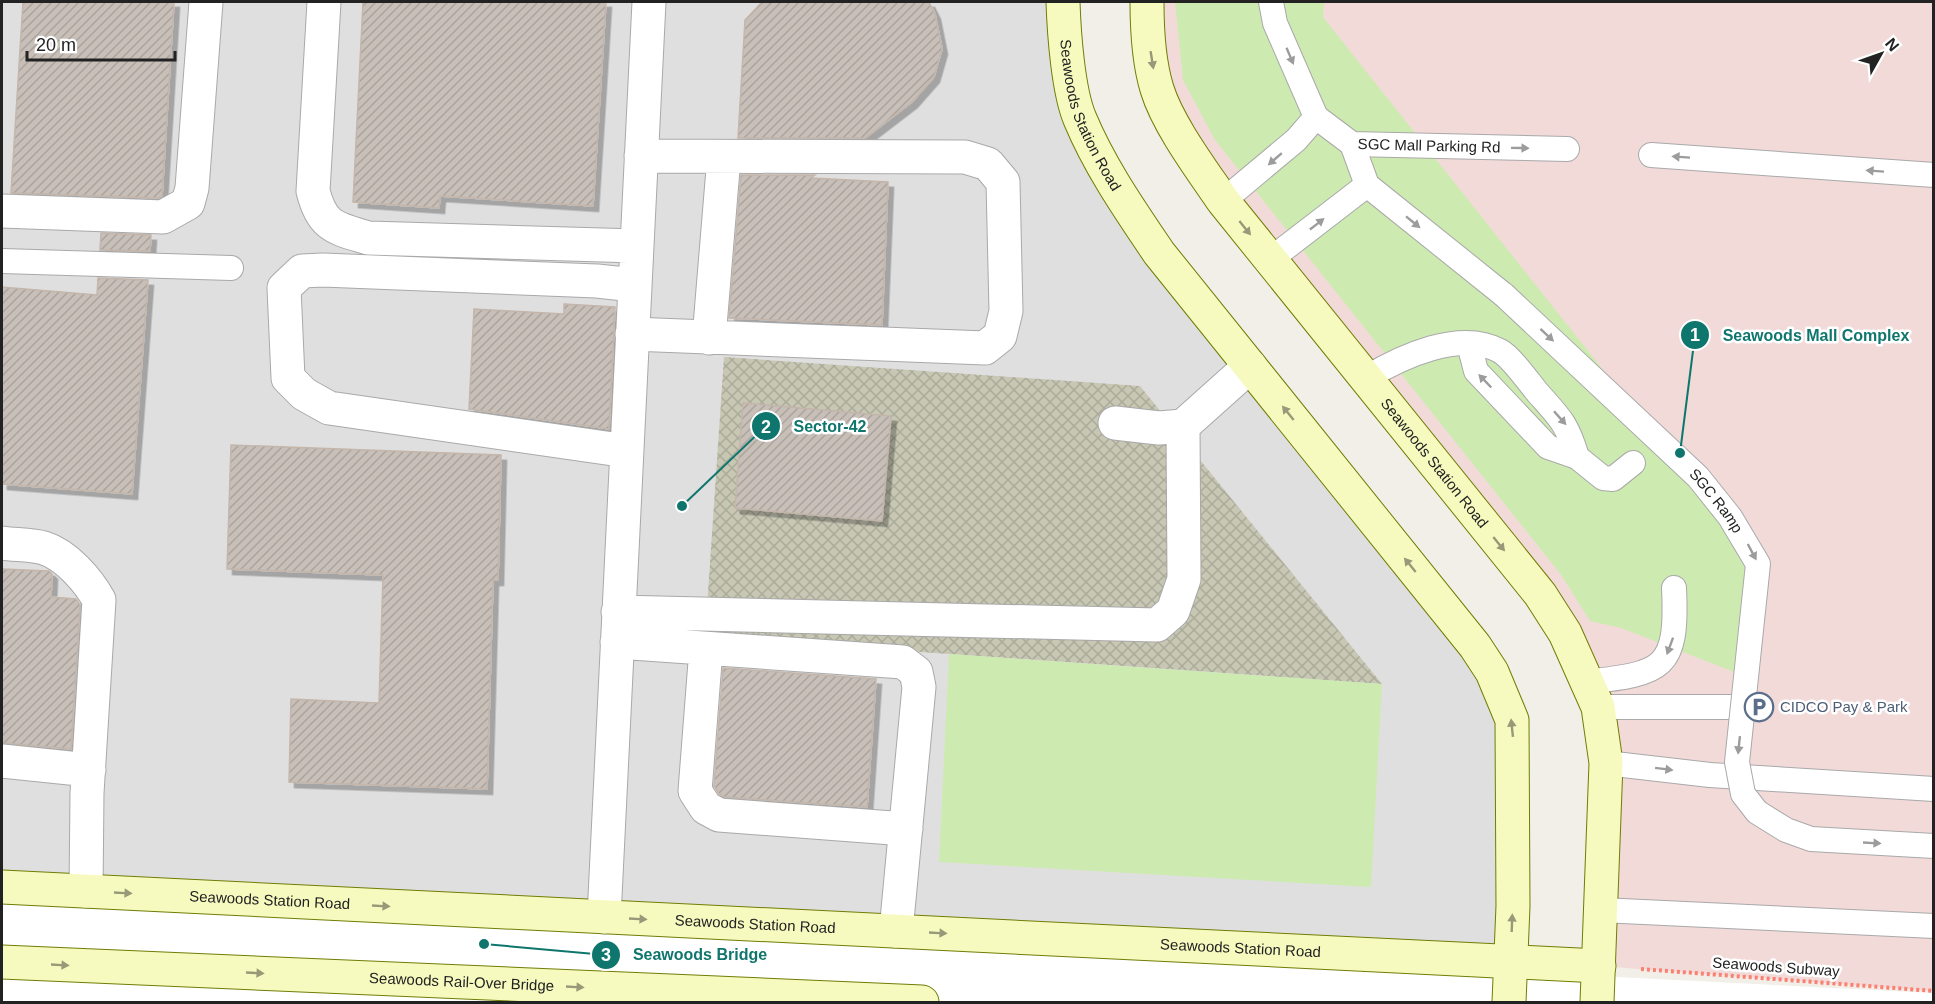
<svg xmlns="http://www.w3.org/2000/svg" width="1935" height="1004" font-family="Helvetica,sans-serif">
<defs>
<pattern id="construction-cross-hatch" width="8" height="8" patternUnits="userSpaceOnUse" patternTransform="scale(1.5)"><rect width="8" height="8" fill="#c7c7b4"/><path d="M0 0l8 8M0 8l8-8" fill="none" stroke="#abab9a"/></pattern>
<pattern id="building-hatch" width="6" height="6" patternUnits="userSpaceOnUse" patternTransform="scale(1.5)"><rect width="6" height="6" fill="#c7bfb8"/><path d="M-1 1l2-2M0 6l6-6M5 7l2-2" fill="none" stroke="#aba49e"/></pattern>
<filter id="shadow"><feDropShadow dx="5.5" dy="5.5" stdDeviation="0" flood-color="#0004"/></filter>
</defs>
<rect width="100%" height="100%" fill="#f2efe9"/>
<!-- residential -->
<path fill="#e0dfdf" d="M 2,2 L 1063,2 L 1079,117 L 1512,720 L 1511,961 L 2,887 Z"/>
<!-- commercial -->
<path fill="#f2dad9" d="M 1147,2 L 1933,2 L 1933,991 L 1599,966 L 1606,763 L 1565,633 L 1189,152 Z"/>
<!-- construction -->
<path fill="url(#construction-cross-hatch)" d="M 724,357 L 1140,386 L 1382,684 L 705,637 Z"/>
<!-- grass -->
<path fill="#cdebb0" d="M 1175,2 L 1324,2 L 1323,17 L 1747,551 L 1742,675 L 1621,628 L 1590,621 L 1562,576 L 1215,140 L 1183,80 Z
M 949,654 L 1382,684 L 1371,887 L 939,862 Z"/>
<!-- pier -->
<path fill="#fff" d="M 2,895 L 1933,993 L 1933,1002 L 2,1002 Z"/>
<!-- building -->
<path fill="url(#building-hatch)" stroke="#c4b6ab" stroke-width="1.5" filter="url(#shadow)" d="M 23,2 L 174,2 L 162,196 L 158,198 L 11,193 Z
M 363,2 L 606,2 L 593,206 L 440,196 L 439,208 L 353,202 Z
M 762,2 L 929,2 L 935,14 L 942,49 L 934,77 L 912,102 L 865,138 L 738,138 L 745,20 Z
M 741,175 L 815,175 L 811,178 L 888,182 L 882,325 L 729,318 Z
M 101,233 L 151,235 L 150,251 L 100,250 Z
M 98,278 L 148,280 L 132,494 L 2,484 L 2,287 L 97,295 Z
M 564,304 L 615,307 L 609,429 L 469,409 L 474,309 L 564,314 Z
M 743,403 L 891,416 L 882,521 L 735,508 Z
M 231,445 L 501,455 L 498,580 L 493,580 L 487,789 L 289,782 L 291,699 L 379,703 L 383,575 L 227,569 Z
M 2,569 L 49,571 L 52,574 L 51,597 L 76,599 L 80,605 L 71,749 L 2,743 Z
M 723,668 L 876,679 L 867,807 L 724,797 L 719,794 L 714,786 Z"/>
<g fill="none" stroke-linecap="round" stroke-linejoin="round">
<!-- service casing -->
<g stroke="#a9a9a9" stroke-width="26">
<g id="service">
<path id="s1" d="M 1271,2 L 1275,23 L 1316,117 L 1352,144 L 1567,149"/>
<path d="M 1352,144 L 1367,185 L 1504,295"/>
<path d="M 1651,155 L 1934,175"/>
<path d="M 1223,201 L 1296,140 L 1316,117"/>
<path d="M 1271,259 L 1367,185"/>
<path d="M 2,261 L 231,268"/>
<path d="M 1469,344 L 1476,371 L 1548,447 L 1577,457 L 1603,478 L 1613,479 L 1633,463"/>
<path d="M 1366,378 C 1401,357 1460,329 1500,351 C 1511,357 1528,381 1537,392 C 1560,418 1567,423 1577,457"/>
<path d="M 1587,682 C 1663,673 1678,670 1674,588"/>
<path d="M 1598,707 L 1759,707"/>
<path d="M 1606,763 L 1710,775 L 1934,789"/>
<path d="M 1601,910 L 1934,926"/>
</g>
</g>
<!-- minor casing -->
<g stroke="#a9a9a9" stroke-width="35">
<path id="minor" d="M 324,2 L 313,191 C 322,227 335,228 368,238 L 637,246
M 2,211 L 163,217 L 188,203 L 192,188 L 206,2
M 632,334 L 985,348 L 1000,336 L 1006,311 L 1003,182 L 988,164 L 965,157 L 641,156
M 709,338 L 724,157
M 1115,423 L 1159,428 L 1183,426
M 627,451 L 329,408 L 304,394 L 288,378 L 284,288 L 302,271 L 323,270 L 597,281 L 634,285
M 2,543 C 15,545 31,544 44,548 C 66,555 88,580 99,600 L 87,793 L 86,891
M 618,612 L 1157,625 L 1173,611 L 1184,579 L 1183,426 L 1250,366
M 617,642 L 903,662 L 916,672 L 919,687 L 896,931
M 706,649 L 695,791 L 706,808 L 719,815 L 906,829
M 2,761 L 89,770
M 604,917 L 649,2"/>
</g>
<!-- secondary casing -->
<g stroke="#707d05" stroke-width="35">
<g id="secondary">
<path id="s2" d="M 1063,2 C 1064,32 1068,91 1080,119 C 1100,167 1130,210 1159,253 L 1475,646 L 1492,672 L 1512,720 L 1513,906 L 1509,1002"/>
<path id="s3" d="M 1147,2 C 1147,29 1149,63 1157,89 C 1168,125 1202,170 1223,201 L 1540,594 L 1565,633 L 1598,707 L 1606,763 L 1597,1002"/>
<path id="s4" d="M 2,887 L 1599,966"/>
<path id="s5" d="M 2,962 L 922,1002"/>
</g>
</g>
<!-- path -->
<path stroke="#fa8072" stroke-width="4" stroke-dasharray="3 3" stroke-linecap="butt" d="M 1641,969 L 1934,991"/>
<!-- service -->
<use href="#service" stroke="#fff" stroke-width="24"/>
<!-- minor -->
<use href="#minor" stroke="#fff" stroke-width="33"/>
<!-- secondary -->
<use href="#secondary" stroke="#f7fabf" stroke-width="33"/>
<!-- service-bridge casing -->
<g stroke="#a9a9a9" stroke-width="26" stroke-linecap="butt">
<g id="service-bridge">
<path id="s6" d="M 1504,295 L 1698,477 L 1730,517 L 1758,564 L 1737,762 L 1743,794 L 1757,812 L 1786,830 L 1811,839 L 1934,846"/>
</g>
</g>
<!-- service-bridge -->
<use href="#service-bridge" stroke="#fff" stroke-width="24"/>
</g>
<!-- one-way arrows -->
<defs><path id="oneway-solid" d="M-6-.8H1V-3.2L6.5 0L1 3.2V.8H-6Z" transform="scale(1.5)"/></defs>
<g fill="#9c9c9c">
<use href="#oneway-solid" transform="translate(1290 56) rotate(67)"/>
<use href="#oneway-solid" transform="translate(1520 148) rotate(1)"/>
<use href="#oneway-solid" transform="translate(1681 157) rotate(-176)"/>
<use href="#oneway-solid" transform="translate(1275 159) rotate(139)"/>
<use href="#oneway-solid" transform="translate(1875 171) rotate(-176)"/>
<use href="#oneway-solid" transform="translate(1413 222) rotate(39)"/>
<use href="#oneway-solid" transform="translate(1317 224) rotate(-38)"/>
<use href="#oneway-solid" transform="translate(1547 335) rotate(43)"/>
<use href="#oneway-solid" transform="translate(1485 381) rotate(-134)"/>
<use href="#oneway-solid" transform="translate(1560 418) rotate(48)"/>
<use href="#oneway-solid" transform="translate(1752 552) rotate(62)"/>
<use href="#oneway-solid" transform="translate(1670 646) rotate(110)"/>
<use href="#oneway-solid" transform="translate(1739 745) rotate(96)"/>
<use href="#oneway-solid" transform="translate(1664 769) rotate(7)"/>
<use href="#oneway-solid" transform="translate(1872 843) rotate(3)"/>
</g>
<g fill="#979978">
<use href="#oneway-solid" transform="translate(1152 60) rotate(81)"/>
<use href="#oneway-solid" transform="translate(1245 228) rotate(51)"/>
<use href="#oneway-solid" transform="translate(1288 413) rotate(-129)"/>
<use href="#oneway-solid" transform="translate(1499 544) rotate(51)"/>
<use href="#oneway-solid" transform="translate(1410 565) rotate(-129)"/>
<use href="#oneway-solid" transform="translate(1512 728) rotate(-96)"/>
<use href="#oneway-solid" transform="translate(123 893) rotate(3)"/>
<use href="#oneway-solid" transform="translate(381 906) rotate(3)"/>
<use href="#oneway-solid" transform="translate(638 919) rotate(3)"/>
<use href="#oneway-solid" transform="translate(1512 923) rotate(-88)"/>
<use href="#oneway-solid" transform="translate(938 933) rotate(3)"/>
<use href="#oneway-solid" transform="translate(60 965) rotate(3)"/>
<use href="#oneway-solid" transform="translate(255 973) rotate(3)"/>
<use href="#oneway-solid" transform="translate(575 987) rotate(3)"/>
</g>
<!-- icons -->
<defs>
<g id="parking-ring" transform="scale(1.5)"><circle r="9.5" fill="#fff" stroke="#5c6f8a" stroke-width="1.5"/><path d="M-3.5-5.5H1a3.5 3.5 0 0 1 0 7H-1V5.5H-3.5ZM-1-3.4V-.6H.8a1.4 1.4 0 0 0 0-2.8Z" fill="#5c6f8a"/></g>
</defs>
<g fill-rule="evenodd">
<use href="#parking-ring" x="1759" y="707"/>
</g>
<g text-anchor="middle" stroke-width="5" stroke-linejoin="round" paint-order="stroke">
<!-- street labels -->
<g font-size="15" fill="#222" stroke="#fff">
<text dy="5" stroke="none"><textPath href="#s2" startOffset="118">Seawoods Station Road</textPath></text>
<text dy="5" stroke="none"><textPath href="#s1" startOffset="246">SGC Mall Parking Rd</textPath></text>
<text dy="5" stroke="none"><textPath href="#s3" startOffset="555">Seawoods Station Road</textPath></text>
<text dy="5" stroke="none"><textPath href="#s6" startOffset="296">SGC Ramp</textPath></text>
<text dy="5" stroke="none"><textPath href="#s4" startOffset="268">Seawoods Station Road</textPath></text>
<text dy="5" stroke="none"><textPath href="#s4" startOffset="754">Seawoods Station Road</textPath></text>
<text dy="5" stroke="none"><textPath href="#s4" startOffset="1240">Seawoods Station Road</textPath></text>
<text transform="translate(1776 967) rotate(4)" y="5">Seawoods Subway</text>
<text dy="5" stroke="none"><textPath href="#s5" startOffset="460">Seawoods Rail-Over Bridge</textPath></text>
</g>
<!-- service labels -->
<g font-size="15" fill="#4e5e75" stroke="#fff" text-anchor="start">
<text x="1780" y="712">CIDCO Pay &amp; Park</text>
</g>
</g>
<!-- callouts -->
<path fill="none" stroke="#0f766e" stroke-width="2" d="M1680 453L1695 335M682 506L766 426M484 944L606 955"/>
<g fill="#0f766e" stroke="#fff" stroke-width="2">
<circle cx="1680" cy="453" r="6"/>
<circle cx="682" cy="506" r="6"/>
<circle cx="484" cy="944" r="6"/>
<circle cx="1695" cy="335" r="15"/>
<circle cx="766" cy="426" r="15"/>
<circle cx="606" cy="955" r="15"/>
</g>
<g font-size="18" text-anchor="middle" font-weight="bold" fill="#fff">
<text x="1695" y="341">1</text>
<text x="766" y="433">2</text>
<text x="606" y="961">3</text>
</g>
<g font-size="16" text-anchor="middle" font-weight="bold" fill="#0f766e" stroke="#fff" stroke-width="5" stroke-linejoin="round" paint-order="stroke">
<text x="1816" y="341">Seawoods Mall Complex</text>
<text x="830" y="432">Sector-42</text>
<text x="700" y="960">Seawoods Bridge</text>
</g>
<!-- border -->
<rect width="1935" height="1004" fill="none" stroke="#222222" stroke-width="6"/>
<!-- north arrow -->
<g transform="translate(1881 54) rotate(50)" stroke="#ffffff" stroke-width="4.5" paint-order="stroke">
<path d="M0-4.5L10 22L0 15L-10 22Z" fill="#222222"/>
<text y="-9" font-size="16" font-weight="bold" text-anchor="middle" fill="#222222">N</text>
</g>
<!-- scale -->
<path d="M27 51v9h148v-9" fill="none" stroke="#222222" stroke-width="3"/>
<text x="36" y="51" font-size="18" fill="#222222" stroke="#ffffff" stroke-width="4.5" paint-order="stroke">20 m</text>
</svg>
